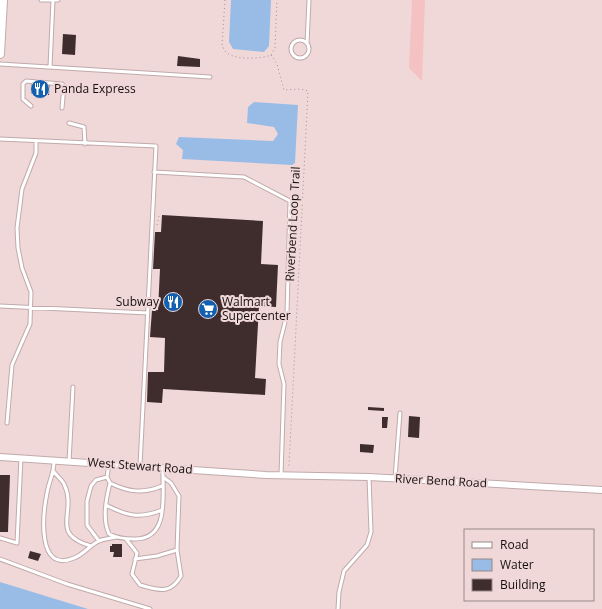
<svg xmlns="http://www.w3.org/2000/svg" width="602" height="609" font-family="'Open Sans',sans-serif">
<rect width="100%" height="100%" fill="#f0d8d9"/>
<!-- green -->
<path fill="#f5c2c4" d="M 412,0 L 425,0 L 422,81 L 409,68 Z"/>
<!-- water -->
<path fill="#99bce7" d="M 231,0 L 271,0 L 269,46 L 264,52 L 233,49 L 229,42 Z
M 254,102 L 298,105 L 295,163 L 292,165 L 182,159 L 183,150 L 176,144 L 179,137 L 273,141 L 278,134 L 274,127 L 247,123 L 248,107 Z
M 0,582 L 88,609 L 0,609 Z"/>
<!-- building -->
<path fill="#3f2d2e" d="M 63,34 L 76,35 L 75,55 L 62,54 Z
M 178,56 L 200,59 L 200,67 L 177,66 Z
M 31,83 L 50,83 L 49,95 L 31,94 Z
M 162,215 L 263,221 L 261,264 L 278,265 L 276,307 L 259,306 L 255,378 L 266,379 L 265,395 L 163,389 L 162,403 L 147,402 L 148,372 L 164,372 L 165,338 L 150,337 L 152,310 L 158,310 L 160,269 L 153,269 L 155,232 L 161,232 Z
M 368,407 L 384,408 L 384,411 L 368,410 Z
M 409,416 L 420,417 L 419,438 L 408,437 Z
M 382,417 L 388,417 L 387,428 L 382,428 Z
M 360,444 L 374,445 L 373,453 L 360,452 Z
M 0,475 L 10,475 L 8,532 L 0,532 Z
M 112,544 L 122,544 L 122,557 L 113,557 L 114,552 L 110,552 L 110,546 L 112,546 Z
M 30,551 L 41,554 L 38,561 L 28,558 Z"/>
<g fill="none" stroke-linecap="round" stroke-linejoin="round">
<!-- service casing -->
<g stroke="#c1aaab" stroke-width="5">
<path id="service" d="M 41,0 L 58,0
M291 49a9 9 0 1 1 18 0a9 9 0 1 1-18 0Z
M 307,44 L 309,0
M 0,64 L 210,77
M 50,67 L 53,0
M 31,106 L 23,99 L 23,84 L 26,81 L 62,84 L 64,86 L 62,108
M 69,123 L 84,127 L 85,144
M 0,139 L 156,146 L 140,466
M 154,172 L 244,177 L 290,201 L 287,314 L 280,342 L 279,364 L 284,384 L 281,475
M 0,306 L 148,313
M 7,423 L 12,365 L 30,324 L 31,292 L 22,268 L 18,248 L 17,228 L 22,189 L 36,153 L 36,142
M 54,461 C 54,474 49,481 47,493 C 43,513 36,574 74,558 C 83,555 90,545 99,541 C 104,539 111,538 117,537
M 69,462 L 73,387
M 54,472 C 57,476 62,480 64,484 C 78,512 48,534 91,546
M 107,477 L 110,483 C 128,492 143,494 162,486
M 395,478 L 400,413
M 110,483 C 106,499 102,519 109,534 C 117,538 125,539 134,539 C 171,540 162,493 163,468
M 106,505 C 127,516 140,519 162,510
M 0,538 L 17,543 L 21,458
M 126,539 L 137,553 L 132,574 L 140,585 C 159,590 170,595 181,576 L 177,550 L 179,496 L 171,483 L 163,477
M 99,541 L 87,525 L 87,501 L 91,486 L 96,480 L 107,477 L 109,464
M 0,559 L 67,584 L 150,609
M 135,559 L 157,556 L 177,550
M 338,609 L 339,592 L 344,571 L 367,545 L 371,532 L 369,477"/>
</g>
<!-- minor casing -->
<g stroke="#c1aaab" stroke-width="8">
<path id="minor" d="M 0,457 L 266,475 L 369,477 L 602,490"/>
</g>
<!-- tertiary casing -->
<g stroke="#c1aaab" stroke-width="10">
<path id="tertiary" d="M 0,54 L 3,0"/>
</g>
<!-- path -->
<path stroke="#a29091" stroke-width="1" stroke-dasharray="1 3" stroke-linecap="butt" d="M 225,0 L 222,45 C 223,47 224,51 227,53 C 236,60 261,59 271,55 L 275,48 L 277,0
M 271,55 L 277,64 L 284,90 L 301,89 L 308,91 L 289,466
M 157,225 L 159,216"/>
<!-- service -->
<use href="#service" stroke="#fff" stroke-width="3"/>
<!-- minor -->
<use href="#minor" stroke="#fff" stroke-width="6"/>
<!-- tertiary -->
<use href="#tertiary" stroke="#fff" stroke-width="8"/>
</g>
<!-- icons -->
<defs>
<g id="restaurant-disc" transform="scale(1)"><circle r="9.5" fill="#1260af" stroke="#f0d8d9"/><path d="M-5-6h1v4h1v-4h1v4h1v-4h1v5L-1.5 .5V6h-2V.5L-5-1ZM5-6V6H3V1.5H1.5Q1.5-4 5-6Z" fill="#fff"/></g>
<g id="supermarket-disc" transform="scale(1)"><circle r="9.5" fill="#1260af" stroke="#f0d8d9"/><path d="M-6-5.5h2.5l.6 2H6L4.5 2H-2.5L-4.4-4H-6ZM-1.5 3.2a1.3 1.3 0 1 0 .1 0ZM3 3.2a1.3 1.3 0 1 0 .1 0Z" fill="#fff"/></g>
</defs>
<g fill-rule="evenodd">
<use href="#restaurant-disc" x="40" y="89"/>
<use href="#restaurant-disc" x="173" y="302"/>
<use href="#supermarket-disc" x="208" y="309"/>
</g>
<g text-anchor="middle" stroke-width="4" stroke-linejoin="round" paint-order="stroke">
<!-- poi labels -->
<g font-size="12" fill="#160e0e" stroke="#f0d8d9" text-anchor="start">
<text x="54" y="93">Panda Express</text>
<text x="159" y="306" text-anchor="end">Subway</text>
<text x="222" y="306">Walmart<tspan x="222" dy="14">Supercenter</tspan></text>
</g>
<!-- street labels -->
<g font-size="12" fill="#160e0e" stroke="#f0d8d9">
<text transform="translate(293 224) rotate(-87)" y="4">Riverbend Loop Trail</text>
<text transform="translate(140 466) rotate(4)" y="4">West Stewart Road</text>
<text transform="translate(441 481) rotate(3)" y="4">River Bend Road</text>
</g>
</g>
<!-- legend -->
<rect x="464" y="529" width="130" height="72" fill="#f0d8d9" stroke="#998788"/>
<rect x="472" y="542" width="20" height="6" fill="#ffffff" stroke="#998788"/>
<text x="500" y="549" font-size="12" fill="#160e0e">Road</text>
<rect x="472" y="559" width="20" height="12" fill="#99bce7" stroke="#998788"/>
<text x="500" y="569" font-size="12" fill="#160e0e">Water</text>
<rect x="472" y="579" width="20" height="12" fill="#3f2d2e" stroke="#998788"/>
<text x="500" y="589" font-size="12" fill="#160e0e">Building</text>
</svg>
